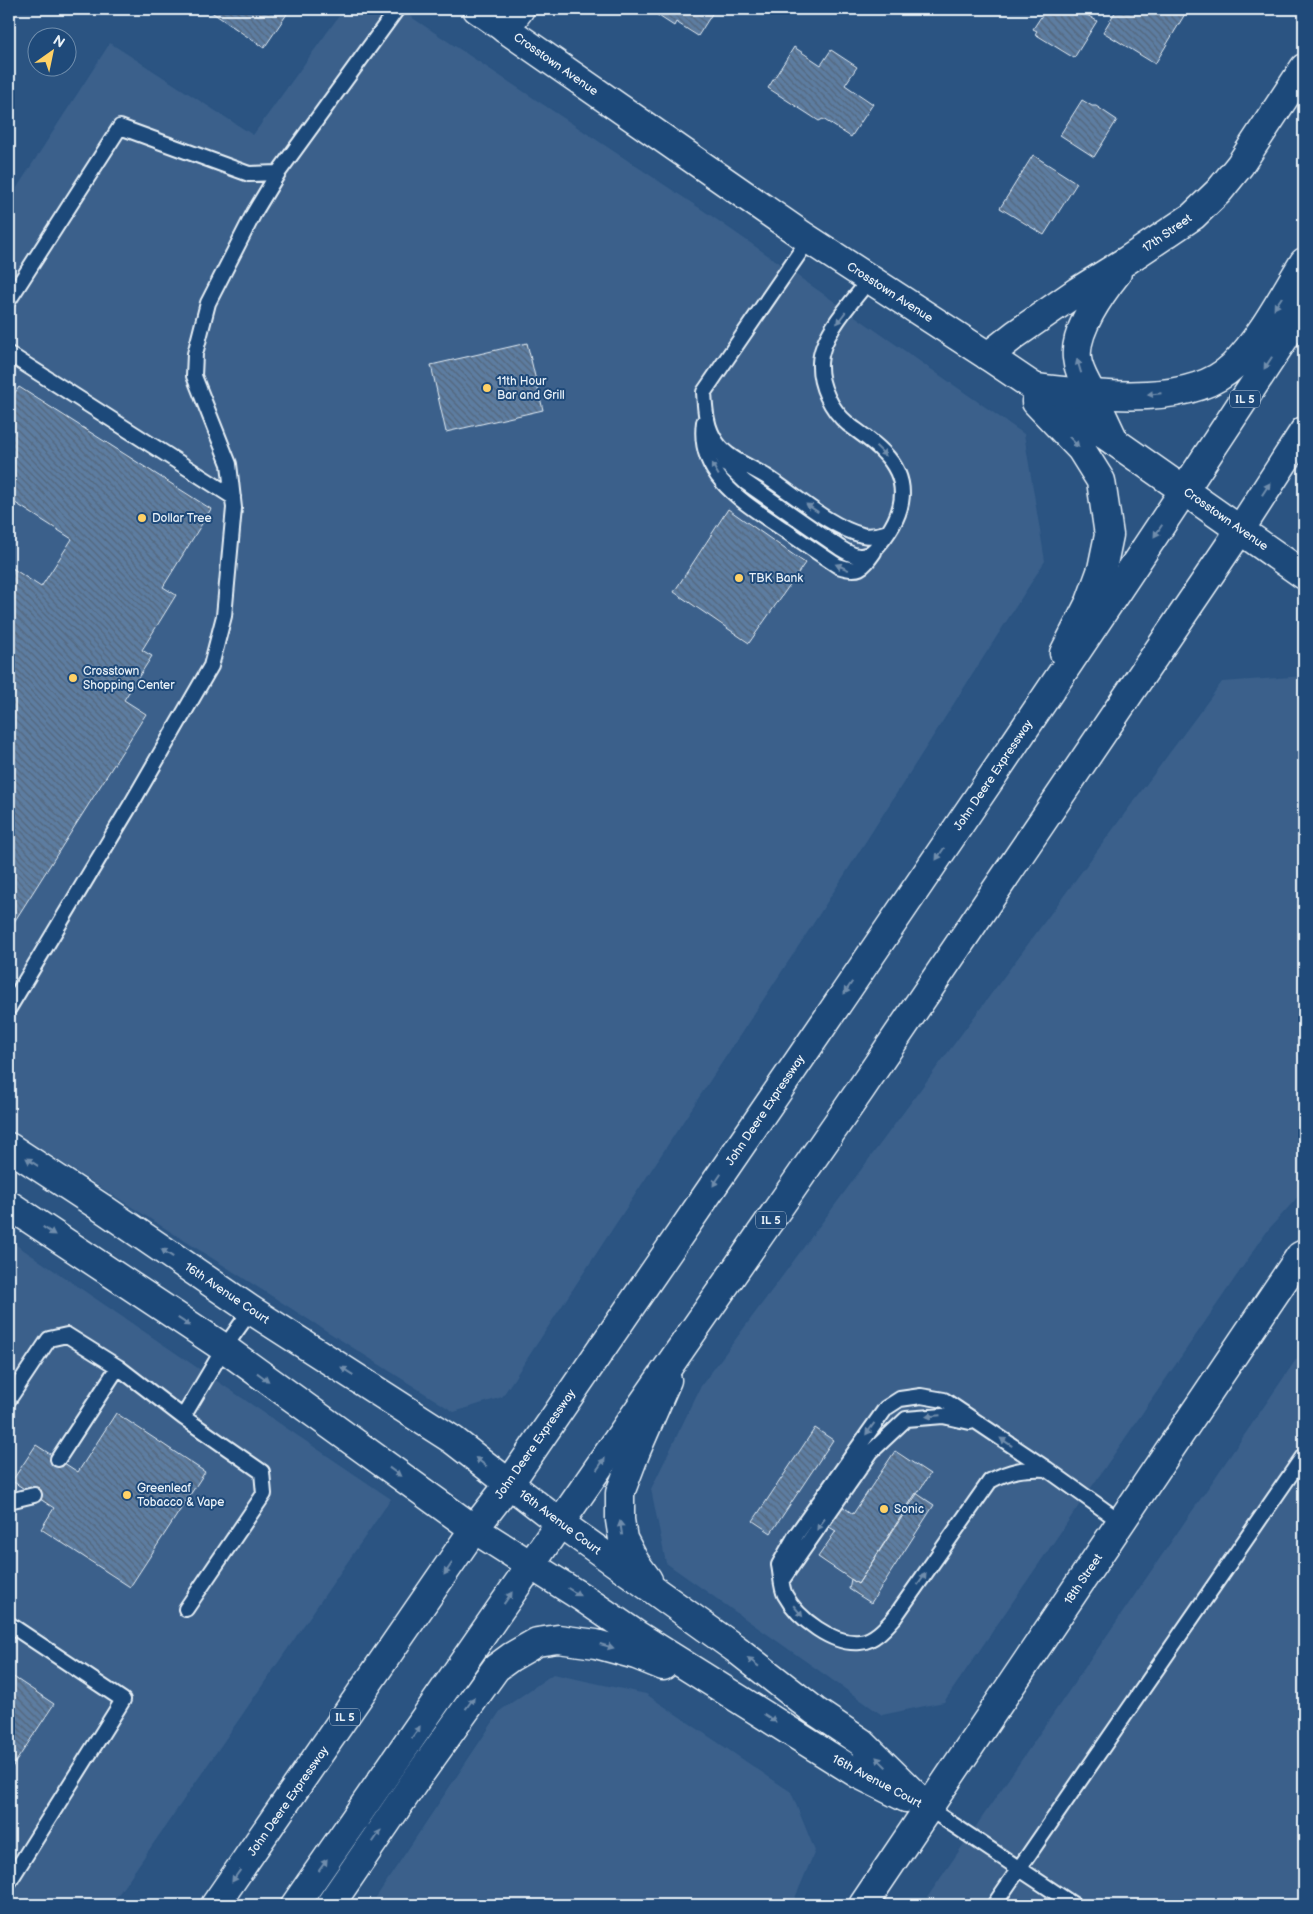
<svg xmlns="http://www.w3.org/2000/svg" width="1313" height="1914" font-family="'Balsamiq Sans',sans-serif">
<defs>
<pattern id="building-back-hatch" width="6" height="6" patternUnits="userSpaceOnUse" patternTransform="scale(1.25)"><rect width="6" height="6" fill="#5d7da1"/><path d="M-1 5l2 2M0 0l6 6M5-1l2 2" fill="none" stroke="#53657a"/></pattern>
</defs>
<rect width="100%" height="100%" fill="#2b5482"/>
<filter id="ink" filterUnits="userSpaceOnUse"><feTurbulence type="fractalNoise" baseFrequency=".02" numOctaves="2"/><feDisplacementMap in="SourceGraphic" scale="10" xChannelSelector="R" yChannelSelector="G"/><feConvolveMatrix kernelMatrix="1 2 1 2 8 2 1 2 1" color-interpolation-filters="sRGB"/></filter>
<g filter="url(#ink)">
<!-- built -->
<path fill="#3a608b" d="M 344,9 L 399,9 L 713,217 L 1024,434 L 1045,561 L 813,924 L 502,1397 L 454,1412 L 9,1129 L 9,200 L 110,43 L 253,135 Z
M 1304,676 L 1304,1190 L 1268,1230 L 944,1702 L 882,1715 L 666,1563 L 651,1489 L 701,1386 L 1222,682 Z
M 9,1240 L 391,1499 L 111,1905 L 9,1905 Z
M 1304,1348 L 1304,1905 L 922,1905 Z
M 553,1674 L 646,1694 L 791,1792 L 815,1851 L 792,1905 L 371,1905 L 501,1710 Z"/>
<!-- building -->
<path fill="url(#building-back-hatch)" stroke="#e8f1f8" d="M 207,9 L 285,9 L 289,11 L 264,48 Z
M 648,9 L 715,9 L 698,36 L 676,22 L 674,26 Z
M 1046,9 L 1077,9 L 1097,21 L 1074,58 L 1035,34 L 1037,31 L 1033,29 Z
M 1117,9 L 1176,9 L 1185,14 L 1155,64 L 1103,32 Z
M 794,47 L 821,65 L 831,50 L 857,67 L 845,85 L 873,104 L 851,137 L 823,119 L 819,121 L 768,88 Z
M 1082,100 L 1092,106 L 1096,106 L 1117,120 L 1094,157 L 1060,135 Z
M 1033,155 L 1077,183 L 1044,235 L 1000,208 Z
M 527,343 L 543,410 L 446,432 L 431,365 Z
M 19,387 L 211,509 L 163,587 L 176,595 L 142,650 L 152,656 L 124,700 L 146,714 L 9,930 L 9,566 L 41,587 L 72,539 L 9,499 L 9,394 L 12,397 Z
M 728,509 L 805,563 L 749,643 L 674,592 Z
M 116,1413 L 205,1472 L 130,1587 L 41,1529 L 54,1508 L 12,1481 L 36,1445 L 78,1472 Z
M 815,1428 L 833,1440 L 771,1533 L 753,1521 Z
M 895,1451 L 930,1474 L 858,1584 L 818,1557 L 836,1531 L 824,1524 L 838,1503 L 853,1514 Z
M 916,1493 L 934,1505 L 871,1603 L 849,1589 L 851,1579 L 858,1584 Z
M 9,1674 L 54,1704 L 9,1772 Z"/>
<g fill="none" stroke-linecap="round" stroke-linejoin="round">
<!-- service casing -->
<g stroke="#e8f1f8" stroke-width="18">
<path id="service" d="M 809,239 L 704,392 C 705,409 706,428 717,443 C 728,459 751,467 767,477 C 795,495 830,527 862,535 C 871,537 879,535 888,532
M 9,300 L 120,127 L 249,174 L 278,173
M 9,354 L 233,497
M 704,422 C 697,474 740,500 777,525 C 798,539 818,553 838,566 C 859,573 862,569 874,552
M 715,442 L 727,465 L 745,482 L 840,548 C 851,555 863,561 874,550 C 902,520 915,485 884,453 C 874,442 860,433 848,424 C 831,410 819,385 820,363 C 821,334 853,301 870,279
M 9,1008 L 133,801 L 211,666 L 224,616 L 234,508 L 229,464 L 194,376 L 195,354 L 208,303 L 254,213 L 278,173 L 397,9
M 9,1399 L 49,1339 L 67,1335 L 118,1367
M 183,1417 L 224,1348 L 251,1310
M 58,1459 L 118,1367 L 183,1417 L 262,1472 L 264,1494 L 186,1609
M 1047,1469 C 1024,1468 1011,1470 990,1481 L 894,1618 C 886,1627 874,1641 860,1642 C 833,1645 798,1619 785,1595 C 781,1587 781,1574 779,1565 L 796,1535 L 886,1408 L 900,1399 L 921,1396 L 944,1400 L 1047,1469 L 1121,1522
M 9,1501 L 34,1495
M 782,1580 L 871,1452 L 906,1419 L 943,1416 L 970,1422
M 9,1624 L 123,1700 L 9,1882
M 928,1808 L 1074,1905
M 994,1905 L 1304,1455"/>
</g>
<!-- minor casing -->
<g stroke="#e8f1f8" stroke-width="31">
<path id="minor" d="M 505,29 L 520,9
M 988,356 L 1016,334 L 1078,291 L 1126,261 L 1193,216 L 1219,191 L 1240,165 L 1304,68
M 1115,442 C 1107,426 1100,409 1091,393 C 1086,382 1078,371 1077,358 C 1074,331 1101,293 1117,273"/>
</g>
<!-- tertiary casing -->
<g stroke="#e8f1f8" stroke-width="31">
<path id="tertiary" d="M 477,9 L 802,235 L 988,356 L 1115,442 L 1304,575
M 1036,402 L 1081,449 L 1101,481 L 1109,535 L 1102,569 L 1090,602 L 1064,653
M 9,1147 L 105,1210 L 251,1310 L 453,1440 L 560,1523 L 736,1649 L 815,1711 L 861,1742 L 928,1808
M 9,1205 L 224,1348 L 474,1529 L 583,1598 L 637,1635 L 858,1774 L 906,1798
M 648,1580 L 635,1562 L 623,1539 L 620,1520 L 620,1493 L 636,1451 L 667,1380
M 330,1905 L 417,1778 L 483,1686 L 496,1668 L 511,1657 L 537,1642 L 558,1639 L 596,1644 L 636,1655 L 663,1666
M 863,1905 L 1300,1256 L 1304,1254"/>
</g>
<!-- trunk casing -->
<g stroke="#e8f1f8" stroke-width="31">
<path id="trunk" d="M 1035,388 C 1091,394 1189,409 1233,366 C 1262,337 1282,297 1304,262
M 215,1905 L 474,1529 L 509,1484 C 776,1093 1046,704 1304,308
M 295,1905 L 861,1089 L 1240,530 L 1304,431"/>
</g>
<!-- service -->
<use href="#service" stroke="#1f4a7a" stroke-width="14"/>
<!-- minor -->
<use href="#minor" stroke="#1f4a7a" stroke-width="28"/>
<!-- tertiary -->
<use href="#tertiary" stroke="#1f4a7a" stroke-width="28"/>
<!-- trunk -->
<use href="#trunk" stroke="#1f4a7a" stroke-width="28"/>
</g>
<!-- one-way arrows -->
<defs><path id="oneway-solid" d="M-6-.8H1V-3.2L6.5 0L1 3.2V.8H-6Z" transform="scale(1.25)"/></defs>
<g fill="#6f8dac">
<use href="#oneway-solid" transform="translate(1278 303) rotate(123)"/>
<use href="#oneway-solid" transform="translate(841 318) rotate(127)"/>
<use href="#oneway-solid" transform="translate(1268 363) rotate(123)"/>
<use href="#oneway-solid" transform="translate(1079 366) rotate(-107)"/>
<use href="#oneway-solid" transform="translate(1154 394) rotate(174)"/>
<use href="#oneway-solid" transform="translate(1074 442) rotate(47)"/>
<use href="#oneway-solid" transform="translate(881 451) rotate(44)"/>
<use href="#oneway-solid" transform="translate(715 469) rotate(-120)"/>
<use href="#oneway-solid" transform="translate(1266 489) rotate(-57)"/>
<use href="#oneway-solid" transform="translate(812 508) rotate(-146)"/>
<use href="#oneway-solid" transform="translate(1158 531) rotate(124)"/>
<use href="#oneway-solid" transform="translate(842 567) rotate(-156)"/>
<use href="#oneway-solid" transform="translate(940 854) rotate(124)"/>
<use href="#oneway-solid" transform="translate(848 988) rotate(124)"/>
<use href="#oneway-solid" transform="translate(32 1162) rotate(-147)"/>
<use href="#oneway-solid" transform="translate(717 1180) rotate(124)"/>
<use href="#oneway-solid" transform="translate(49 1231) rotate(33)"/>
<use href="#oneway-solid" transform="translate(167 1253) rotate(-146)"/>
<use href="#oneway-solid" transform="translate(184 1322) rotate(34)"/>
<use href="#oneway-solid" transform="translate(347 1371) rotate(-147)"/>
<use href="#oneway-solid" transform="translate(263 1377) rotate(36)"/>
<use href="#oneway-solid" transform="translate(933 1416) rotate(175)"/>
<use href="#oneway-solid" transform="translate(870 1429) rotate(126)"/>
<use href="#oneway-solid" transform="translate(1006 1442) rotate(-146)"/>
<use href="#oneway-solid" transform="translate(481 1462) rotate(-142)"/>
<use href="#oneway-solid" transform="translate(601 1464) rotate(-55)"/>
<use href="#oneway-solid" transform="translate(395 1472) rotate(36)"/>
<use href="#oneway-solid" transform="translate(821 1524) rotate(125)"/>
<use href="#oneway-solid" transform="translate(621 1528) rotate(-99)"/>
<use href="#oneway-solid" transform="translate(448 1569) rotate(124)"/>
<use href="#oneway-solid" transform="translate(922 1579) rotate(-55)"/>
<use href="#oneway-solid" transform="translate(574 1592) rotate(32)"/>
<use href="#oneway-solid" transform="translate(508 1598) rotate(-55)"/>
<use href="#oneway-solid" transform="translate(798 1611) rotate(50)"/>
<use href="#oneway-solid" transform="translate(607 1646) rotate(16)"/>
<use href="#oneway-solid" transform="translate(753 1662) rotate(-142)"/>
<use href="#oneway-solid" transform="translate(470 1703) rotate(-54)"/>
<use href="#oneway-solid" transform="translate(770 1718) rotate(33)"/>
<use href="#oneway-solid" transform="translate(416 1732) rotate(-55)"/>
<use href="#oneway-solid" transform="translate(881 1762) rotate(-135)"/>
<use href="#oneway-solid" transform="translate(377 1836) rotate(-56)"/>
<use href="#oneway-solid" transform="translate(323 1865) rotate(-55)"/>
<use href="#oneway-solid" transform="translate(236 1876) rotate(125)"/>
</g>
</g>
<!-- markers -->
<g fill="#ffd166" stroke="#1f4a7a" stroke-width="2">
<circle cx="487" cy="388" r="5"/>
<circle cx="142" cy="518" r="5"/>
<circle cx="739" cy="578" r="5"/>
<circle cx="73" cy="678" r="5"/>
<circle cx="127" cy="1495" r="5"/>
<circle cx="884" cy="1509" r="5"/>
</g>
<g text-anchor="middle" stroke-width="4" stroke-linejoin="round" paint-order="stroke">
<!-- shield labels -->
<g fill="#1f4a7a" stroke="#acbfd2" stroke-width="1">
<rect x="1230" y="390.5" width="30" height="17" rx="4"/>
<rect x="756" y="1211.5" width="30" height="17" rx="4"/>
<rect x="330" y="1708.5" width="30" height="17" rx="4"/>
</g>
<g font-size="11" font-weight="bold" fill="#e8f1f8">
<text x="1245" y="403">IL 5</text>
<text x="771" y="1224">IL 5</text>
<text x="345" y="1721">IL 5</text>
</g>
<!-- street labels -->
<g font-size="12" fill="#e8f1f8" stroke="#1f4a7a">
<text transform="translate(556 64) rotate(35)" y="4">Crosstown Avenue</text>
<text transform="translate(1167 233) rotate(-35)" y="4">17th Street</text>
<text transform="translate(890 292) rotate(33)" y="4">Crosstown Avenue</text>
<text transform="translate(1226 519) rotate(35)" y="4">Crosstown Avenue</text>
<text transform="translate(993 775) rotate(-56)" y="4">John Deere Expressway</text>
<text transform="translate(765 1110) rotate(-56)" y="4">John Deere Expressway</text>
<text transform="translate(227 1293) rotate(34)" y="4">16th Avenue Court</text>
<text transform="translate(535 1444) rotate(-55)" y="4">John Deere Expressway</text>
<text transform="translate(560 1522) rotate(37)" y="4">16th Avenue Court</text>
<text transform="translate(1083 1579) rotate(-56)" y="4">18th Street</text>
<text transform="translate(877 1781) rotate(28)" y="4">16th Avenue Court</text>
<text transform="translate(288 1801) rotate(-55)" y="4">John Deere Expressway</text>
</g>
<!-- poi labels -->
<g font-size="12" fill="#e8f1f8" stroke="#1f4a7a" text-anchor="start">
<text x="497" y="385">11th Hour<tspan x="497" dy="14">Bar and Grill</tspan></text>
<text x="152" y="522">Dollar Tree</text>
<text x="749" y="582">TBK Bank</text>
<text x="83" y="675">Crosstown<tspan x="83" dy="14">Shopping Center</tspan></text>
<text x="137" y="1492">Greenleaf<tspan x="137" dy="14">Tobacco &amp; Vape</tspan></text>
<text x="894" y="1513">Sonic</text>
</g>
</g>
<!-- margin -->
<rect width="1313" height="1914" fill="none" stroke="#1f4a7a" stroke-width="30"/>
<rect x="15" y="15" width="1283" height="1884" fill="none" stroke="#e8f1f8" stroke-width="2" filter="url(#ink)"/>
<!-- north arrow -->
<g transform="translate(52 52) rotate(33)"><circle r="24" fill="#1f4a7a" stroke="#6f8dac"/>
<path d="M0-4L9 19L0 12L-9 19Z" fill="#ffd166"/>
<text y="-8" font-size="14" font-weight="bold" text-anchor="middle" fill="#e8f1f8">N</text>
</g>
</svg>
